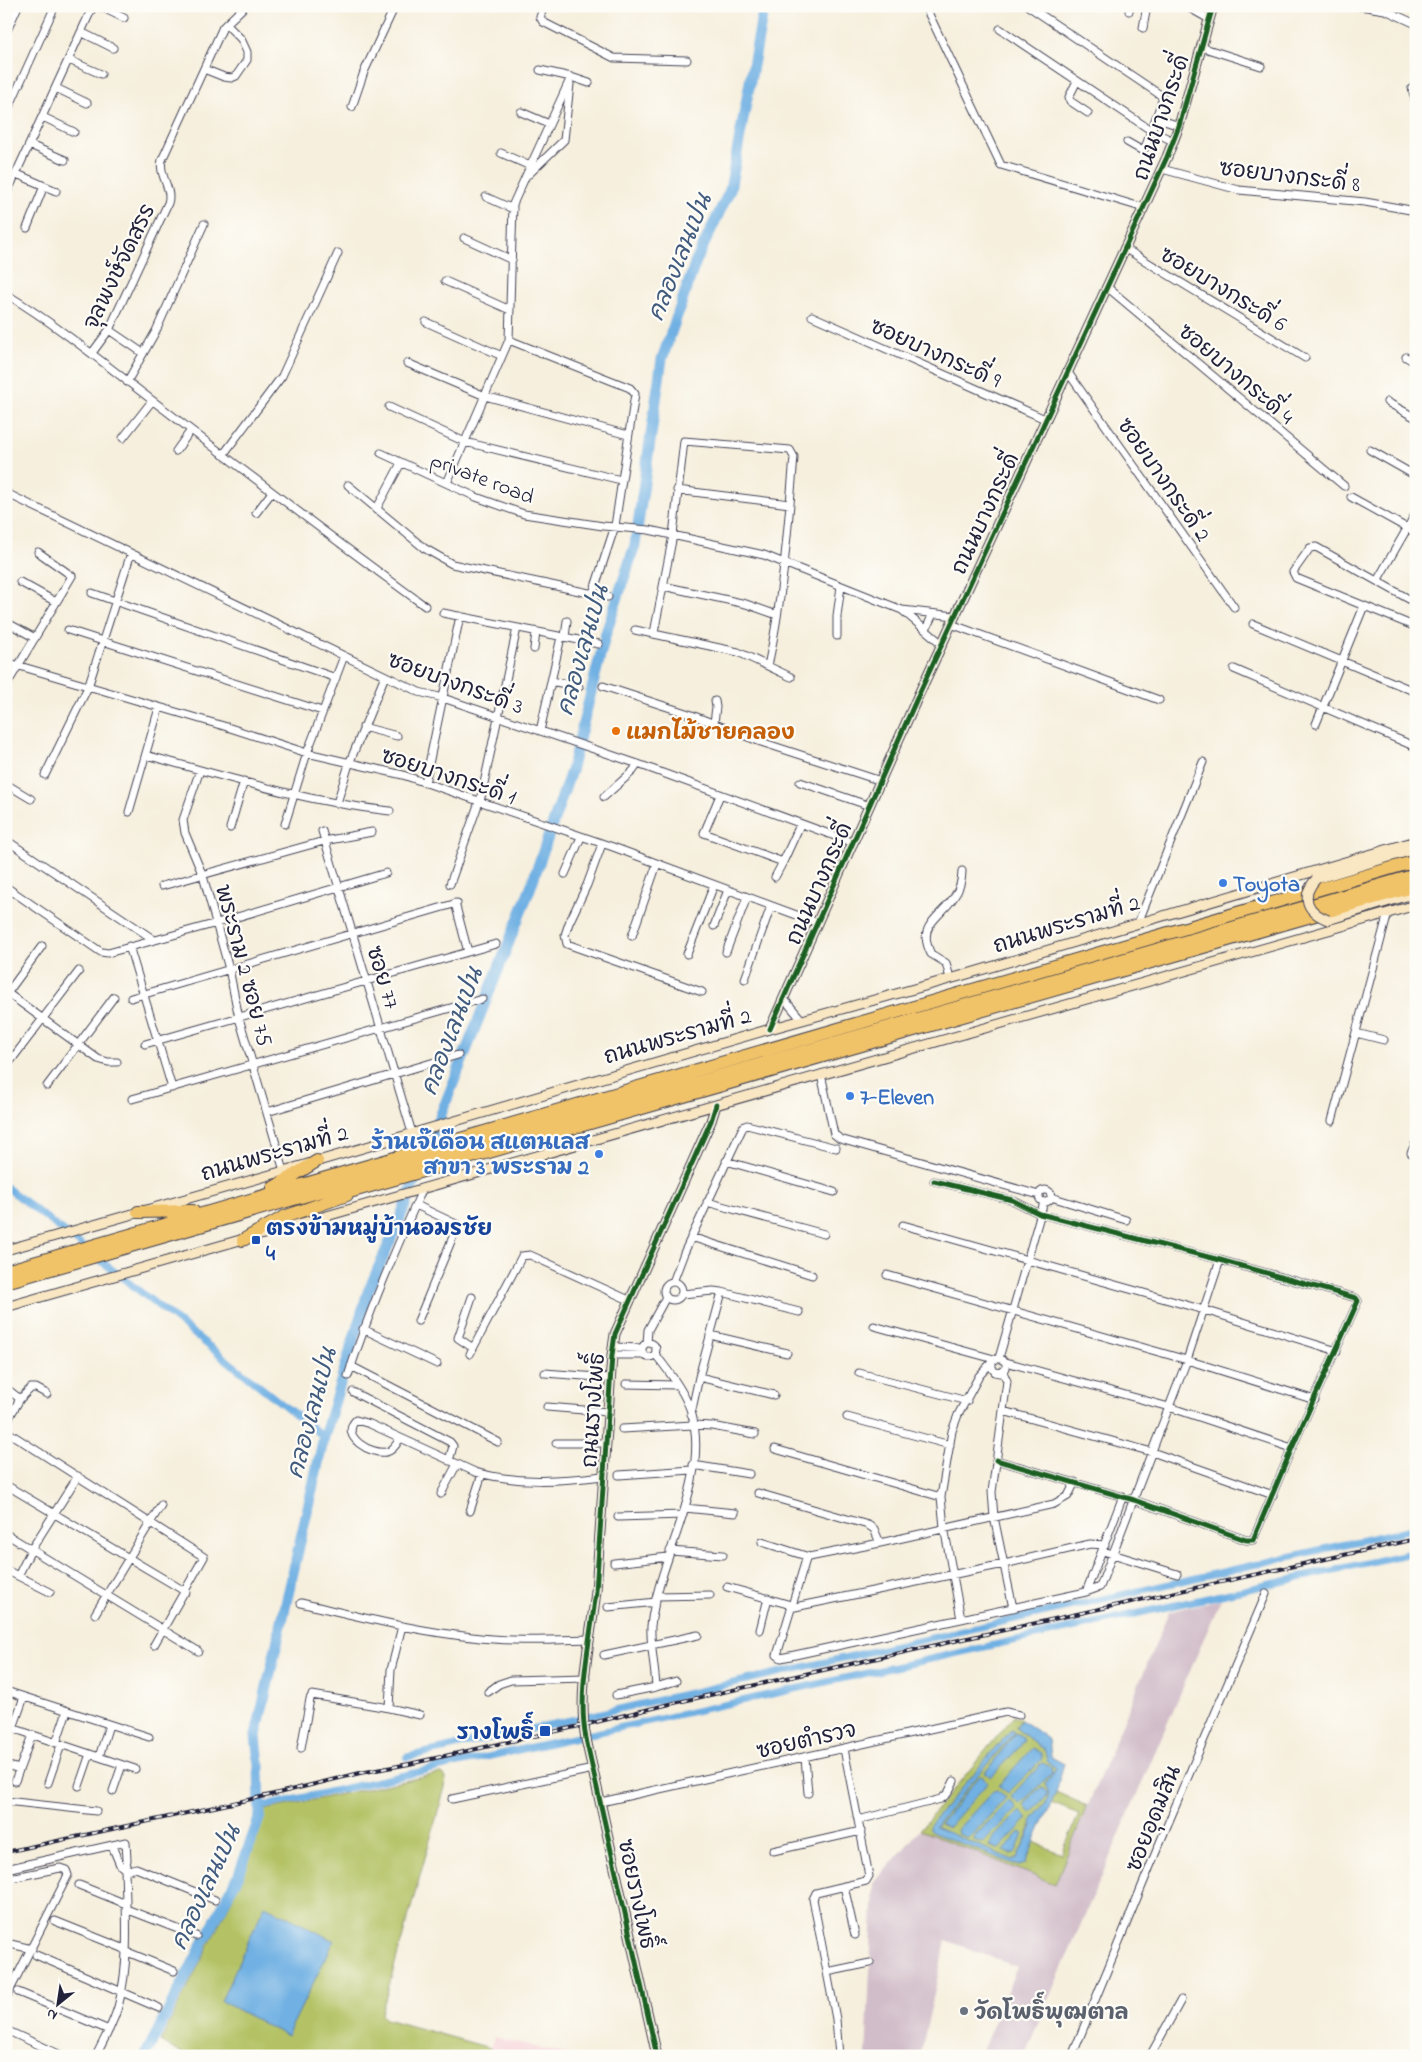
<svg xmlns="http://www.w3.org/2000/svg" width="1422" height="2062" font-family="'Indie Flower','Playpen Sans Thai',sans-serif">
<rect width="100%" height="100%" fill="#fdfcf7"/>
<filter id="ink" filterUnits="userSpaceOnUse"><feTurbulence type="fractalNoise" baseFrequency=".02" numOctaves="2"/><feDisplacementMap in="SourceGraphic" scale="10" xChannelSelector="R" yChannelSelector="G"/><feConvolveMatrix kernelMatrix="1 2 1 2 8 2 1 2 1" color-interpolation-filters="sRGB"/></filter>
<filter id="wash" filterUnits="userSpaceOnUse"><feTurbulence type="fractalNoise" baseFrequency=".0096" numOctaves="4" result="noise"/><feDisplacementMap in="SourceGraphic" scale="20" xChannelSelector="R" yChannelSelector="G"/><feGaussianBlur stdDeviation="1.12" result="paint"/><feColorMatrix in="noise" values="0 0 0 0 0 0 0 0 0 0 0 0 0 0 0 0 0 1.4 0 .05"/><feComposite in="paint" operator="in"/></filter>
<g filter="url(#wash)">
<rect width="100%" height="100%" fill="#f6efdd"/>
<!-- built -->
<path fill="#f6cfd6" d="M 494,2037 L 574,2056 L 488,2056 Z"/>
<!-- industrial -->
<path fill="#d1bdc9" d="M 1221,1599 L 1024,2056 L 980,2056 L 1017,1967 L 946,1940 L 920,2056 L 866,2056 L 874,1883 L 920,1830 L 1055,1884 L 1169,1612 Z"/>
<!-- green -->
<path fill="#b4c265" stroke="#6b7250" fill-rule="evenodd" d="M 1014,1716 L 1021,1720 L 1016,1727 L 1017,1729 L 1045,1751 L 1047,1761 L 1056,1769 L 1045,1785 L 1050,1792 L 1050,1798 L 1035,1816 L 1017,1859 L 1013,1860 L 936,1828 L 943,1816 L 929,1830 L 1019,1866 L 1025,1864 L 1034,1842 L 1062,1854 L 1079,1814 L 1051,1803 L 1056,1792 L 1087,1806 L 1055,1884 L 920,1830 ZM 1015,1733 L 1024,1741 L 1021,1745 L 992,1777 L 985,1773 Z
M 442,1773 L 446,1778 L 445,1787 L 381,2014 L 386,2019 L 490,2048 L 488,2056 L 187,2056 L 160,2042 L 232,1899 L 251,1854 L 265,1810 Z"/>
<!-- water -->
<path fill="#6fb0e3" stroke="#48698f" d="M 1021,1720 L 1049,1740 L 1051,1757 L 1064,1764 L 1056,1792 L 1025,1864 L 1019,1866 L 934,1833 L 929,1830 L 929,1826 L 1011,1730 L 1014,1732 L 935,1827 L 1013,1860 L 1017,1859 L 1032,1826 L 1031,1822 C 1039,1807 1056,1801 1045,1785 L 1056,1769 L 1047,1761 L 1045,1751 L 1017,1729 L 1016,1727 Z
M 1015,1733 L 1023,1737 L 1024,1741 L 1021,1745 L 992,1777 L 985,1773 Z
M 1032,1748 L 1041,1753 L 1042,1759 L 1008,1793 L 999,1786 L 1001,1783 Z
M 1042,1763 L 1051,1767 L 1052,1773 L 1020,1804 L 1011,1797 L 1013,1794 Z
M 982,1776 L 987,1782 L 984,1787 L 948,1828 L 940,1824 L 979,1777 Z
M 1042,1788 L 1047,1792 L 1047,1796 L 1032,1812 L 1029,1812 L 1024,1805 L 1036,1791 Z
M 997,1790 L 1006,1797 L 1004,1800 L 969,1838 L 958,1834 L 957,1830 L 993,1791 Z
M 1008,1801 L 1014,1804 L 1016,1809 L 983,1843 L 974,1840 L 974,1837 Z
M 1020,1811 L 1028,1818 L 999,1849 L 989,1846 L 994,1837 Z
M 1020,1832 L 1023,1833 L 1015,1854 L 1011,1854 L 1004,1851 Z
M 265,1905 L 334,1941 L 287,2036 L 221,2001 Z"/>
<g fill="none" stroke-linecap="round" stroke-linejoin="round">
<!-- canal -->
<path stroke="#6fb0e3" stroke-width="7" d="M 6,1187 L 85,1248
M 95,1256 L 324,1437
M 407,1757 L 1416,1528
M 260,1807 L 1416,1552"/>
<!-- river -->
<path stroke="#6fb0e3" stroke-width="11" d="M 145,2056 L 239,1874 L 260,1816 L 259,1765 L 256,1735 L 324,1437 L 368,1292 L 400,1218 L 530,889 L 571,771 L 606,633 L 635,545 L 662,359 L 696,261 L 730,190 L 764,6"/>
</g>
</g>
<g filter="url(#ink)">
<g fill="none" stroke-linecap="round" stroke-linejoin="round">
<!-- street casing -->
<g stroke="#424153" stroke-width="9">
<path id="street" d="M 99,6 L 124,18
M 544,6 L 540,17 L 543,22 L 614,58 L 687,60
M 925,6 L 1001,165 L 1144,208
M 1028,6 L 1162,96 L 1162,101 L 1145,148 L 1141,150 L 1127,142
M 1186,6 L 1209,19
M 1360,6 L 1385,10 L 1416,24
M 1129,11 L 1130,6
M 1143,28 L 1147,6
M 1000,29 L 1152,131 L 1173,141
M 81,32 L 113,48
M 6,33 L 18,6
M 1201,47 L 1261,66
M 69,60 L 101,74
M 204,69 L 224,77 L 231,78 L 236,76 L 247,60 L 247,52 L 241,39 L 226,24
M 540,70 L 571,77 L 589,83
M 1077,81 L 1069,97 L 1070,101 L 1088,113
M 1416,86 L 1412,88 L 1416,104
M 56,88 L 87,103
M 352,107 L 364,72 L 395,6
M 521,112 L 549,124
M 6,114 L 55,6
M 43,117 L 74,132
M 1156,118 L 1179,126
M 30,145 L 65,160
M 501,153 L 530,166
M 1162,169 L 1239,190 L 1365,202 L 1416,211
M 17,174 L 56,191
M 529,174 L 564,140 L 570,84
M 6,195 L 93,6
M 486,197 L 513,209
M 27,228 L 44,186
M 464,238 L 512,260
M 1124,248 L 1305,358
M 445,281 L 510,310
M 1107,287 L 1344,486
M 6,294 C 62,328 112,370 165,410 C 251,476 337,542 425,606
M 812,316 L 1045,419
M 426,322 L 502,356
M 109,330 L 143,353
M 509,340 L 630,388 L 635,394 L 615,526 L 593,593
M 92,353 L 109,330 L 168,203 C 173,189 158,175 162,160 L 223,27 L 245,6
M 1406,357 L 1416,363
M 407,363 L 485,396 L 628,435
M 1067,371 L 1234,607
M 127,382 L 156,331 L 204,224
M 1387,402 L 1416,418
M 389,407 L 465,442 L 621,480
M 123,438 L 152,401
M 1370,450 L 1416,476
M 176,451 L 191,430
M 381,453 L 476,497 L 524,514 L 603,526 L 649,530 L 764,555 L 902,610 L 942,644
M 223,455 L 282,376 L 338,253
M 447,483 L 509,340 L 513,204 L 571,77
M 348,485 L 424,548 L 452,564 L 608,597
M 677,490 L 790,504
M 6,493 L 419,692 L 443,698 L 638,764 L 854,843
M 1351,497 L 1416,533
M 376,510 L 401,463
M 256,513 L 272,492
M 1377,581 L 1416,513
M 20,582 L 56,602
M 663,586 L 746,604 L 777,615
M 92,593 L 336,678
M 1416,603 L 1316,547 L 1310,548 L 1293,572 L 1296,578 L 1416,627
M 902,610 L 955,616
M 443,613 L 599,644
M 6,622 L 35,638
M 951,624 L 1159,700
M 1253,624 L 1416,692
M 926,629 L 933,614
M 68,630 L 322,711
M 635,630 L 738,652 L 791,677
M 654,633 L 673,535 L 684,441 L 790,450 L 794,457 C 788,527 783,597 768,666
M 837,636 L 837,616 L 841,586
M 565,637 L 567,621
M 534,649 L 536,632
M 6,662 L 227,727 L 307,753 L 403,775 L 613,847 L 818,923
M 1234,669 L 1416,747
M 551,681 L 579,687
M 6,686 L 72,576 L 38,552
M 603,686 L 689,714 L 761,742 L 881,781
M 714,723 L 716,707 L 715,701
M 1316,724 L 1364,606
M 363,727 L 397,736
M 540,731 L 561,637
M 146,755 C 226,777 307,802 390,811
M 200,770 L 183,820 L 185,833 L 203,876 L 229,969 L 239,1018 L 284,1171
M 45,775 L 88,687 L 131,553
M 800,782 L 870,806
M 425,783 L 460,616
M 6,784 L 31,799
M 720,795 L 704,833 L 783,862 L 800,825
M 604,797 L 633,771 L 638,764
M 480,802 L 517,628
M 337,803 L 349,764 L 385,676
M 129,812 L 159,708
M 285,824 L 307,753 L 344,656
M 230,828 L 244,781
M 322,831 L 412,1133
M 6,840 L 153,939
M 602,844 L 587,885 L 569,923 L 565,935 L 567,944 L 702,992
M 565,874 L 581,837
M 775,877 L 783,862
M 450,884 L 479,802
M 162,886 L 324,841 L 372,832
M 6,887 L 101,952 L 108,953 L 217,923 L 386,873
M 455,903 L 468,952
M 1138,923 L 1203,762
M 714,926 L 728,890
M 632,936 L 657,864
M 129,946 L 172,1088
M 726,952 L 747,897
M 687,954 L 714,885
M 950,978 L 946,963 L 931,954 C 916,925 940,918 954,897 C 959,890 962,880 962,871
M 745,979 L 771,906
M 6,992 L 98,1059 L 108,1062 L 117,1062
M 6,995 L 42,946
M 131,998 L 457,903
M 784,999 L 802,1020
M 1356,1033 L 1384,1040
M 145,1044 L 496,944
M 6,1067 L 79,971
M 821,1074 L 834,1134 L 840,1139 L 1039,1195
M 47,1086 L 114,997
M 132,1099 L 482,999
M 267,1112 L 458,1055
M 1332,1121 L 1388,913
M 1411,1153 L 1416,1142
M 726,1161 L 834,1192
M 934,1181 L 1012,1200 L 1040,1214 L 1220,1260 L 1356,1298 L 1358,1301 L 1292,1448 L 1253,1540 L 1246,1540 L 1134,1500 L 996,1460
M1039 1196a6 6 0 1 1 12 0a6 6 0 1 1-12 0Z
M 1051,1197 L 1126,1220
M 707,1202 L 824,1234
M 416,1205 L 456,1224 L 457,1227 L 418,1321
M 903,1225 L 1211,1312 L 1337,1351
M 691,1237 L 812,1275
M 887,1275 L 1187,1360 L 1315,1400
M664 1291a9 9 0 1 1 18 0a9 9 0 1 1-18 0Z
M 673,1282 L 684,1253 L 743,1127 L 747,1125 L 836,1148
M 682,1294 L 713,1291 L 722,1292 L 799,1312
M 472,1297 L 458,1338 L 473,1348
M 874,1326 L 994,1359
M 363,1329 L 437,1364
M 710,1335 L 787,1353
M642 1350a7 7 0 1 1 14 0a7 7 0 1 1-14 0Z
M 647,1343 L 648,1330 L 666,1297
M 613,1347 L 642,1348
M 470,1354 L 522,1256 L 530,1255 L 629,1300
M 655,1354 C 669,1371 686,1393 692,1415 C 710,1484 658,1558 651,1626 C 650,1644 655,1668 656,1687
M 612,1355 L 644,1355
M 999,1358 L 1044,1202
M 1006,1362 L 1006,1368 L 1000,1373 L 995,1372 L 992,1368 L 992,1361 L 999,1358 L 1006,1362 L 1169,1407 L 1292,1448
M 351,1366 L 498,1442
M 1003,1372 L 1007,1381 L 992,1492 L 994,1517 L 1013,1608
M 545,1373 L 610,1378
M 859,1373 L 967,1401
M 348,1376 C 369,1311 395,1250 423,1188
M 699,1377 L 774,1395
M 626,1384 L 677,1385
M 6,1388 L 20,1399
M 353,1392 L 450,1442 L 453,1446 L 449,1461
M 547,1407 L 608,1412
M 1003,1411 L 1152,1452 L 1273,1495
M 691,1414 L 699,1377 L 722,1292
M 847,1417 L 950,1445
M 6,1423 L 20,1399 L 31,1388 L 36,1388 L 47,1394
M 622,1429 L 693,1425 L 712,1426 L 755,1434
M 6,1431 L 204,1557 L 154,1645
M 400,1438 C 397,1444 393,1451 386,1452 C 372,1455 339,1437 356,1420 L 370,1424 L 475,1472 C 517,1484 561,1481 603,1476
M 556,1443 L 606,1443
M 775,1449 L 941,1497
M 693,1465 L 749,1474
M 619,1475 L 692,1470
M 6,1485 L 186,1592
M 758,1493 L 868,1525 L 874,1529 L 880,1543 L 1054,1504 L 1068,1496 L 1075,1482
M 441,1494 L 457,1464
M 685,1508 L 735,1513
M 470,1511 L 482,1474
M 618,1517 L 683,1515
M 6,1534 L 198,1651
M 762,1542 L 809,1557 L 880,1543
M 670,1551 L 723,1555
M 1103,1551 L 1177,1574
M 807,1556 L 777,1655 L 781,1658 L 1086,1592 L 1100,1587 L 1187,1360 L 1220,1260
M 614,1563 L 668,1557
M 6,1570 L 50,1592
M 18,1576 L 31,1550 L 78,1476
M 727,1587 L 791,1605
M 1086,1592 L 1123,1496
M 657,1596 L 710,1595
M 301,1603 C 357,1616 414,1631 472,1637 C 511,1642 550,1640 589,1639
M 608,1607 L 656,1602
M 790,1608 L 1004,1564 L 1090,1544 L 1105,1545
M 95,1614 L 161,1505
M 961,1619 L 944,1527 L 941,1497 L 952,1431 L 958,1415 L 979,1376 L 991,1363
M 402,1626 L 391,1670 L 389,1708 L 420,1715
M 760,1630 L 768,1598
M 604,1655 L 698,1635
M 6,1691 L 149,1737
M 488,1692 L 499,1684 L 511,1680 L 586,1678
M 616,1695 L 656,1687 L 676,1681
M 6,1726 L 135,1769
M 13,1728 L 24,1697
M 56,1743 L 67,1711
M 301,1748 L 310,1699 L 312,1695 L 389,1708
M 99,1757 L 109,1725
M 805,1758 L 808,1793
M 6,1765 L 19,1769
M 15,1781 L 32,1735
M 48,1783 L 61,1745
M 79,1786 L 90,1754
M 113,1791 L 122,1765
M 452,1799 L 593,1769
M 6,1801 L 96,1811
M 601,1802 L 1006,1712 L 1019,1715
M 858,1820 L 941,1799 L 948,1793 L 954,1781
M 112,1846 L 120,1865 L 125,1869
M 773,1851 L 861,1831
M 6,1869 L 126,1842 L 127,1860 L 125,1869 C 126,1911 130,1961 119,2003 C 115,2021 104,2039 96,2056
M 125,1871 L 136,1868 L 215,1900
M 6,1879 L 60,1868 L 66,1870 L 68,1875 L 6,1998
M 79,1885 L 126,1904
M 844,1886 L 855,1935
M 126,1909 L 196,1936
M 55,1921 L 125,1949
M 6,1943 L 32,1949
M 125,1951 L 174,1971
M 36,1955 L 159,2008
M 827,1972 L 870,1963
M 6,1978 L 14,1981
M 18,1992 L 109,2030
M 6,2030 L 63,2056
M 839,2056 L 836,2019 L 813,1899 L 816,1893 L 866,1881 L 869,1876 L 844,1749
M 1072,2056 L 1158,1847 L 1266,1594
M 1150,2056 L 1181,2000"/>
</g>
<!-- secondary casing -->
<g stroke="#424153" stroke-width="11">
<path id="secondary" d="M 1316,879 L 1416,849
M 1328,920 L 1416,893
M 770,1029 L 918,696 L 1167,157 L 1179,126 L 1213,6
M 260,1235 L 1416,905
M 6,1250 L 284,1171 L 770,1029 L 964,975 L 1416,841
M 6,1307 L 247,1238
M 657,2056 L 586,1739 C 577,1692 591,1638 596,1591 C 602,1513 606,1434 612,1355 L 615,1334 L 711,1121 L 716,1105"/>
</g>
<!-- highway casing -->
<g stroke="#424153" stroke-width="14">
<path id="highway" d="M 273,1188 L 317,1161
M 339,1195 L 1416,886
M 138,1212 L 193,1211
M 243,1240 L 284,1217 L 347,1195
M 6,1271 L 1416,861
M 6,1282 L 1416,875"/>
</g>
<!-- street -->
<use href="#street" stroke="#fff" stroke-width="7"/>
<!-- secondary -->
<use href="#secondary" stroke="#f9e7c3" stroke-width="9"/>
<!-- highway -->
<use href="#highway" stroke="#f1c369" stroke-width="12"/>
<!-- rail casing -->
<g stroke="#22223b" stroke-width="4">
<path id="rail" d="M 6,1852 L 270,1795 L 360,1773 L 409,1764 L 584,1725 L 674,1703 L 1416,1539"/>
</g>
<!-- rail -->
<use href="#rail" stroke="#fdfcf7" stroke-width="2" stroke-dasharray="5.5" stroke-linecap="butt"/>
<!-- secondary-bridge casing -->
<g stroke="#424153" stroke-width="11" stroke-linecap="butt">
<path id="secondary-bridge" d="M 1316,879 C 1300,897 1307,912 1328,920"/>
</g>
<!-- secondary-bridge -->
<use href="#secondary-bridge" stroke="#f9e7c3" stroke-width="9"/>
<!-- cycleway casing -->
<g stroke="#fdfcf7" stroke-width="8">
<path id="cycleway" d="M 770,1029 L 918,696 L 1167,157 L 1179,126 L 1213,6
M 934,1181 L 1012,1200 L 1040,1214 L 1220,1260 L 1356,1298 L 1358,1301 L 1292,1448 L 1253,1540 L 1246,1540 L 1134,1500 L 996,1460
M 657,2056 L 586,1739 C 577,1692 591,1638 596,1591 C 602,1513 606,1434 612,1355 L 615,1334 L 711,1121 L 716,1105"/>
</g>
<!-- cycleway -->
<use href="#cycleway" stroke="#1b5e20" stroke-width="5"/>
</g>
</g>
<!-- markers -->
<circle fill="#e8710a" stroke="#fdfcf7" stroke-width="2" cx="616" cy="731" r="5"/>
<g fill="#3f7fe0" stroke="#fdfcf7" stroke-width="2">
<circle cx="1223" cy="883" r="5"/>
<circle cx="850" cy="1096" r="5"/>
<circle cx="599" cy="1154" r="5"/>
</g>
<g fill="#1a4fb4" stroke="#fdfcf7" stroke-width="2">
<rect x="251" y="1235" width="10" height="10" rx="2.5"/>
<rect x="539" y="1725" width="12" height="12" rx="2.5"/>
</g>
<circle fill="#6b7280" stroke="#fdfcf7" stroke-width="2" cx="964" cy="2011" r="5"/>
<g text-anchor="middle" stroke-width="4.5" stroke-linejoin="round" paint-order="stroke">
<!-- street labels -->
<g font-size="22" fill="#22223b" stroke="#fdfcf7">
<text transform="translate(1160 117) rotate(-71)" y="8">ถนนบางกระดี่</text>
<text transform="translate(1290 175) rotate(7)" y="8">ซอยบางกระดี่ 8</text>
<text transform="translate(118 266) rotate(-64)" y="8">จุลพงษ์จัดสรร</text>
<text transform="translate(1224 288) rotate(31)" y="8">ซอยบางกระดี่ 6</text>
<text transform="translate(936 352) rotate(24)" y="8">ซอยบางกระดี่ 9</text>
<text transform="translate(1237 373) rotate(40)" y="8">ซอยบางกระดี่ 4</text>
<text transform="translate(483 477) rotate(21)" y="8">private road</text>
<text transform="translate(1165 479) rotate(55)" y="8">ซอยบางกระดี่ 2</text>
<text transform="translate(984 513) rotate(-65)" y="8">ถนนบางกระดี่</text>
<text transform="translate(456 682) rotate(20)" y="8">ซอยบางกระดี่ 3</text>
<text transform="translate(449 775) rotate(18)" y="8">ซอยบางกระดี่ 1</text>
<text transform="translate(818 883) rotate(-66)" y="8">ถนนบางกระดี่</text>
<text transform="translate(1066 923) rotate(-17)" y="8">ถนนพระรามที่ 2</text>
<text transform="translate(245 965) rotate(75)" y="8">พระราม 2 ซอย 75</text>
<text transform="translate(384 977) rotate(73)" y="8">ซอย 77</text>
<text transform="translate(677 1035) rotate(-16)" y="8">ถนนพระรามที่ 2</text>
<text transform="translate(274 1152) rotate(-16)" y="8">ถนนพระรามที่ 2</text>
<text transform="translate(592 1410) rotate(-86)" y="8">ถนนรางโพธิ์</text>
<text transform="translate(806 1739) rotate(-13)" y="8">ซอยตำรวจ</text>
<text transform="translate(1152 1818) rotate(-68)" y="8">ซอยอุดมสิน</text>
<text transform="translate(638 1894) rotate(78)" y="8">ซอยรางโพธิ์</text>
</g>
<!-- food labels -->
<g font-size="22" font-weight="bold" fill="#c56008" stroke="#fdfcf7" text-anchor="start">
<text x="626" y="739">แมกไม้ชายคลอง</text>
</g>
<!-- shop labels -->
<g font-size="22" font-weight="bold" fill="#366cbe" stroke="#fdfcf7" text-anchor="start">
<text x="1233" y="891">Toyota</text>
<text x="860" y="1104">7-Eleven</text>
<text x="589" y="1149" text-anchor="end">ร้านเจ๊เดือน สแตนเลส<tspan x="589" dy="25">สาขา 3 พระราม 2</tspan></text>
</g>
<!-- transit labels -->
<g font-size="22" font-weight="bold" fill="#164399" stroke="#fdfcf7" text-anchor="start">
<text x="266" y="1235">ตรงข้ามหมู่บ้านอมรชัย<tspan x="266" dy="25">4</tspan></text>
<text x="534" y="1739" text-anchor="end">รางโพธิ์</text>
</g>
<!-- worship labels -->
<g font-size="22" font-weight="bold" fill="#5b616d" stroke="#fdfcf7" text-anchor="start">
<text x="974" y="2019">วัดโพธิ์พุฒตาล</text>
</g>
<!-- water labels -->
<g font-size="24" font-style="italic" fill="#415b7e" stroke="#fdfcf7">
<text transform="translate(679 257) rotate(-68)" y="8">คลองเลนเปน</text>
<text transform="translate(582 650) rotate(-74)" y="8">คลองเลนเปน</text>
<text transform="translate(451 1031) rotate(-69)" y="8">คลองเลนเปน</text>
<text transform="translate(311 1413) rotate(-75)" y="8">คลองเลนเปน</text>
<text transform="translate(205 1887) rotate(-65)" y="8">คลองเลนเปน</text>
</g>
</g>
<!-- margin -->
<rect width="1422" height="2062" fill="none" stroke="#fdfcf7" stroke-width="25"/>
<!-- north arrow -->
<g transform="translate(58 2004) rotate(210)" stroke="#fdfcf7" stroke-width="4" paint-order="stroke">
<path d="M0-4L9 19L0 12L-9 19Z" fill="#22223b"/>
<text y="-8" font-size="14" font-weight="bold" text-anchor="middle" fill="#22223b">N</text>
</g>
</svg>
